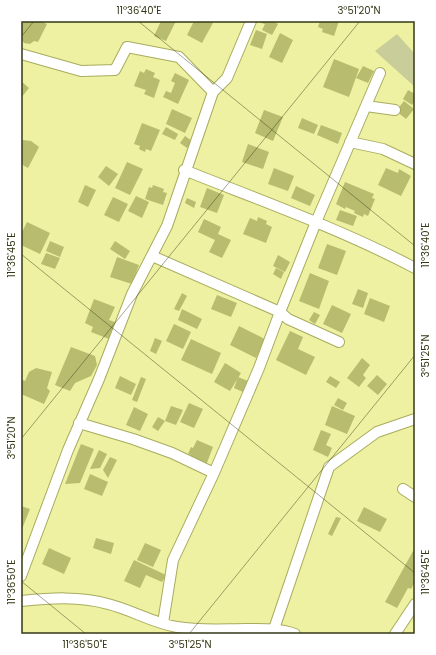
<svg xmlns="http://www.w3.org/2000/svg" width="436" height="655" font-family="Poppins,sans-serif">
<rect width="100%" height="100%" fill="#edf1a1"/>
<!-- green -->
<path fill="#c9cd99" d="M 397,34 L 415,54 L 415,87 L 375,51 Z"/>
<!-- building -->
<path fill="#b8bc6e" d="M 22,21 L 40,21 L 47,24 L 38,42 L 34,41 L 30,44 L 24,43 L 21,39 L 21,24 L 23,23 Z
M 161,21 L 176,21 L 166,41 L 154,36 Z
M 194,21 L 214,21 L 202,43 L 187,35 Z
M 262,21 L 273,21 L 278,24 L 272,35 L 262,30 L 265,24 L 261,23 Z
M 320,21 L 339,21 L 334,36 L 322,32 L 323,29 L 318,27 Z
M 256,30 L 267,34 L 262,49 L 250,45 Z
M 280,33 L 293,40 L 282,63 L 269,57 Z
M 334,59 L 359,69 L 349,97 L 323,87 Z
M 363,66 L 374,71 L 368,83 L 356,78 Z
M 146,69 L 155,73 L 153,77 L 160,80 L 154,98 L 144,94 L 146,90 L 134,86 L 140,71 L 144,73 Z
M 175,73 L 189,80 L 178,104 L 163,97 L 166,91 L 171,93 L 175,83 L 171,81 Z
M 21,81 L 29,88 L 21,98 Z
M 408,90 L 415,94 L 415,101 L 412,105 L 403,99 Z
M 404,101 L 414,109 L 406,119 L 396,111 Z
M 172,109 L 192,118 L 185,133 L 166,124 Z
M 264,110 L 283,117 L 273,141 L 255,133 Z
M 302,118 L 318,125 L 314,134 L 298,128 Z
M 142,123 L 160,130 L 151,151 L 146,149 L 145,152 L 139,149 L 140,146 L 134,144 Z
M 321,125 L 342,133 L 338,144 L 317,135 Z
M 166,127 L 178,134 L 175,140 L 162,134 Z
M 185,136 L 192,141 L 187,148 L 180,143 Z
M 23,140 L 31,141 L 39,147 L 28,168 L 21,164 L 21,143 Z
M 248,144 L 269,152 L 263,169 L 242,162 Z
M 127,162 L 143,169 L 130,195 L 115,188 Z
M 106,166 L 118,174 L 109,186 L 98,177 Z
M 274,168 L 294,176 L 288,191 L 268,184 Z
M 386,168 L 398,173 L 399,169 L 411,176 L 401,196 L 378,185 Z
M 345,182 L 374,194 L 372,198 L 375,199 L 368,216 L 364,214 L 363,217 L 354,213 L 355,211 L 346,207 L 345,209 L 336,204 Z
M 85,185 L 96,190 L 88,207 L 78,202 Z
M 153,185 L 164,189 L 163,192 L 167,193 L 163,205 L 145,199 L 149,187 L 152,188 Z
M 296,186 L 315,195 L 310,206 L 291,198 Z
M 207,188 L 224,195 L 217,213 L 200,207 Z
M 136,196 L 149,202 L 142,218 L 128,211 Z
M 113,197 L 128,204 L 119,222 L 104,215 Z
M 187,198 L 196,202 L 194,208 L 185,203 Z
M 340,210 L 357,216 L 353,226 L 336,220 Z
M 258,217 L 267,221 L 266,224 L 272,227 L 266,243 L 243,234 L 250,218 L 257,221 Z
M 204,219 L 221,227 L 218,234 L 231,240 L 222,258 L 209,252 L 215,240 L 198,232 Z
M 27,222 L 50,233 L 40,254 L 21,245 L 21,234 Z
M 50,241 L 64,247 L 60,257 L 46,251 Z
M 115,241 L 130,251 L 125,259 L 110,249 Z
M 327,244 L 346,251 L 337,275 L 318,268 Z
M 46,253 L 60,258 L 55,269 L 41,264 Z
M 278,255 L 290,262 L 285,272 L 273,266 Z
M 117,257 L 139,265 L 132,284 L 110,277 Z
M 276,268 L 284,272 L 281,279 L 273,274 Z
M 310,273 L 329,281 L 319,309 L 299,301 Z
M 358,289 L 368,293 L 363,308 L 352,304 Z
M 182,293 L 187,296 L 179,311 L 174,309 Z
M 217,295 L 237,303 L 231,317 L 211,309 Z
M 370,298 L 390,306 L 384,322 L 364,314 Z
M 94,299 L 115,307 L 109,320 L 115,322 L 109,339 L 91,332 L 93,327 L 85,323 Z
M 332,305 L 351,314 L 342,333 L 323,324 Z
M 182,309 L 202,319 L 197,329 L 178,320 Z
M 314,312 L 320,315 L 315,324 L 309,320 Z
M 174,324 L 191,332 L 183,349 L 166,341 Z
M 239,326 L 265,339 L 256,358 L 230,345 Z
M 290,331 L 303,337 L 298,349 L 315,357 L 306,375 L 276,360 Z
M 155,338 L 162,341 L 156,354 L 150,351 Z
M 191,339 L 221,353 L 212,374 L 181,360 Z
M 71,347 L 95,356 L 97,365 L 91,376 L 75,383 L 70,391 L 55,385 Z
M 362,358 L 370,365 L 363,375 L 366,378 L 359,387 L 347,378 Z
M 225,363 L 241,373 L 230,391 L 214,382 Z
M 36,368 L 52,372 L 47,388 L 50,391 L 44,404 L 21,394 L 21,384 L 23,380 L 25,381 L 29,372 Z
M 377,375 L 387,384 L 378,395 L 367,386 Z
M 120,376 L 136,384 L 131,395 L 115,388 Z
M 330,376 L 340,382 L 336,388 L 326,382 Z
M 141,377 L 146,379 L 137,402 L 132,400 Z
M 238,377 L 248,381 L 243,392 L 234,388 Z
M 338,398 L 347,403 L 343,410 L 334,405 Z
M 189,403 L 203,409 L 194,428 L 180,422 Z
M 171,406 L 183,410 L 176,425 L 165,421 Z
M 332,406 L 355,416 L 347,434 L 325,425 Z
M 134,407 L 148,414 L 140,431 L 126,425 Z
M 158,417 L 165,421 L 158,431 L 152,427 Z
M 321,430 L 331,434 L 326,445 L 332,448 L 328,457 L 313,450 Z
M 197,440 L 213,447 L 205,468 L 188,460 L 191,455 L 188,454 L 191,447 L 193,448 Z
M 81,444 L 94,449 L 80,483 L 65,484 Z
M 99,450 L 107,454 L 100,468 L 90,469 Z
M 110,457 L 117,460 L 108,478 L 103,470 Z
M 90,474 L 108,482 L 102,496 L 84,489 Z
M 21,506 L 30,509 L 22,529 L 21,528 Z
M 364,507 L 387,519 L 380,532 L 357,521 Z
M 336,517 L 341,518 L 332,536 L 328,534 Z
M 96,538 L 114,543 L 111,554 L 93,548 Z
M 145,543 L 161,550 L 153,567 L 137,560 Z
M 49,548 L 71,558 L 64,574 L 42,564 Z
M 413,551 L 415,552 L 415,574 L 413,578 L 415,579 L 415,582 L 411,589 L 408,588 L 397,608 L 385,602 Z
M 134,560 L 166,575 L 162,582 L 146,575 L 140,588 L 124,581 Z"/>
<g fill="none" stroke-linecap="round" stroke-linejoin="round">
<!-- minor casing -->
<g stroke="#a9ac5f" stroke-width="12">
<path id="minor" d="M 21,54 L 81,71 L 115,70 L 127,47 L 179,57 L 213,92
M 366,106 L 395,110
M 350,142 L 383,149 L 415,164
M 184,170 C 262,201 341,229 415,268
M 152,256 L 280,312 L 316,222 L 380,73
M 79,423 L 133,439 L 172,453 L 214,473
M 403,489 L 415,497
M 21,576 L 68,450 L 99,379 L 132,294 L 167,226 L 213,92 L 227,78 L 251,21
M 21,601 C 51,598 79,596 108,604 C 132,610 153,623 177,627 C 200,631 224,629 247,629 C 263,629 279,628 295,634
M 163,623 L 173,560 L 214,473 L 259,368 L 280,312 L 288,319 L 339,342
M 274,629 L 329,467 L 377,432 L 415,419
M 395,634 L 415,604"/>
</g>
<!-- minor -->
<use href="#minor" stroke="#fff" stroke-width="10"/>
</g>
<!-- ticks -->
<path fill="none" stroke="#353716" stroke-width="1" stroke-opacity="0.45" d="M 138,21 L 415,246M 21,37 L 34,21M 21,254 L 415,573M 21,439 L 360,21M 21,581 L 86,634M 189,634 L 415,355"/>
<!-- border -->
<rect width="436" height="655" fill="none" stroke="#ffffff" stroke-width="44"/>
<rect x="22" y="22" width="392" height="611" fill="none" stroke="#353716" stroke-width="1.5"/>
<g font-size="10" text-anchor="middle" fill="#353716">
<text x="139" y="14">11°36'40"E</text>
<text x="359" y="14">3°51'20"N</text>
<text transform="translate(425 245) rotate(-90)" y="4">11°36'40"E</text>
<text transform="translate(11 255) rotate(-90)" y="4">11°36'45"E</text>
<text transform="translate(425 356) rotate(-90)" y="4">3°51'25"N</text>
<text transform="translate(11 438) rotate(-90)" y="4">3°51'20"N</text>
<text transform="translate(425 572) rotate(-90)" y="4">11°36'45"E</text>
<text transform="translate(11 582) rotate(-90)" y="4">11°36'50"E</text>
<text x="85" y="648">11°36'50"E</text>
<text x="190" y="648">3°51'25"N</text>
</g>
</svg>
